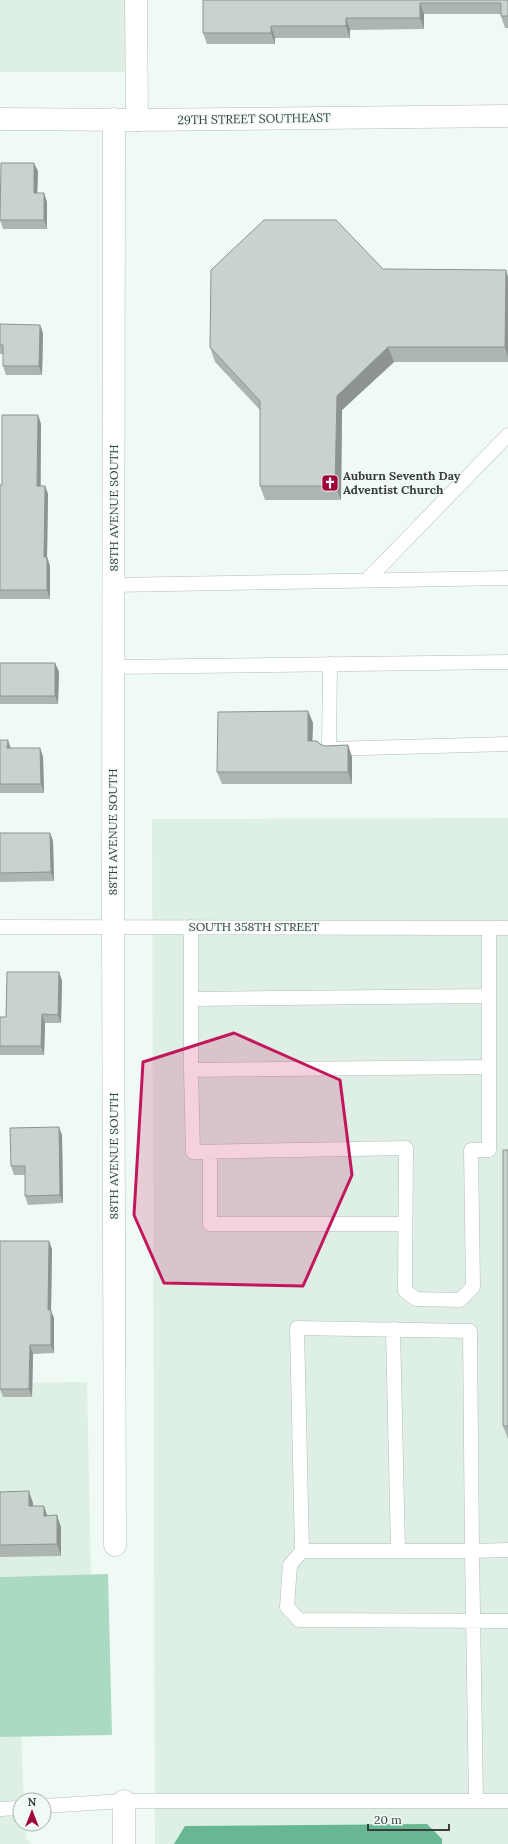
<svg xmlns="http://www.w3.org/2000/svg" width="508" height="1844" font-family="Lora,serif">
<rect width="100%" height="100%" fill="#f0faf5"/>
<!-- built -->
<path fill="#deefe6" d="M 0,0 L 126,0 L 126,72 L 0,72 Z
M 508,818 L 508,1844 L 155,1844 L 152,819 Z
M 87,1382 L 91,1575 L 0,1577 L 0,1383 Z
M 0,1737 L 21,1737 L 24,1800 L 20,1800 L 20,1824 L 26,1824 L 26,1838 L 32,1844 L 0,1844 Z"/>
<!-- green -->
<path fill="#abdac2" d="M 108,1574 L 112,1735 L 0,1737 L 0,1577 Z"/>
<!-- water -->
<path fill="#67b792" d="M 427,1824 L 442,1839 L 442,1844 L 174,1844 L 185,1826 Z"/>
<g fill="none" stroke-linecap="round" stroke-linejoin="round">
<!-- lane casing -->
<g stroke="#b4bdb8" stroke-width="15">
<path id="lane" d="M 367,580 L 508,435
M 113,585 L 508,578
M 330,664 L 329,749 L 508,744
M 113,667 L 508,662
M 0,927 L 508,928
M 191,927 L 191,1070 L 489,1067
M 191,999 L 489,996
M 191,1070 L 193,1152 L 406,1148 L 405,1291 L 416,1299 L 460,1300 L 473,1287 L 471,1150 L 489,1150 L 489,928
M 210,1152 L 210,1224 L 404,1224
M 393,1329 L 398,1551
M 302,1551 L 472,1551 L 470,1331 L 297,1328 L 302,1551 L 290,1565 L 287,1607 L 299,1620 L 508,1621
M 476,1801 L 472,1551 L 508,1550
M 44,1806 L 124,1801 L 508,1801
M 0,1809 L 20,1808"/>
</g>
<!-- street casing -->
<g stroke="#b4bdb8" stroke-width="23">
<path id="street" d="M 136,0 L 137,120
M 114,119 L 113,927 L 115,1545
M 124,1801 L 124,1844"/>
</g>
<!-- secondary casing -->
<g stroke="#b4bdb8" stroke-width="23">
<path id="secondary" d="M 0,119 L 137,120 L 508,116"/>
</g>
<!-- lane -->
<use href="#lane" stroke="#fff" stroke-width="14"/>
<!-- street -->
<use href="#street" stroke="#fff" stroke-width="22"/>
<!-- secondary -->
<use href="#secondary" stroke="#fff" stroke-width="22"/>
</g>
<!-- wall -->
<path fill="#adb5b1" d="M 203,0 L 508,0 L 508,28 L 505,28 L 501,16 L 501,14 L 424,14 L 424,29 L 350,30 L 350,38 L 275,38 L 275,44 L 207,44 L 203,33 Z
M 38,171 L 37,193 L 44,193 L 47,202 L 47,229 L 3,229 L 0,220 Z
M 383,269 L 508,277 L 508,362 L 394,362 L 342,410 L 341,500 L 265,500 L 260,486 L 260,410 L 215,362 L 210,347 Z
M 0,324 L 43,333 L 42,375 L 6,375 L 3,366 L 3,354 L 0,354 Z
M 38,415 L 41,424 L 41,486 L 45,486 L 48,494 L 47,557 L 50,566 L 50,599 L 0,599 L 0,485 L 2,485 Z
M 0,663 L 55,663 L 59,672 L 58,704 L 0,704 Z
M 308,711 L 313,723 L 312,741 L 325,746 L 348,745 L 352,757 L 352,784 L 222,784 L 217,772 Z
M 0,740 L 10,748 L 40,748 L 43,757 L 44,793 L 0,793 Z
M 0,833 L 50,833 L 53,841 L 54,881 L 0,882 Z
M 59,972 L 62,981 L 61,1023 L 45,1023 L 44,1055 L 0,1055 L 0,1017 L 6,1017 Z
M 62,1135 L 63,1203 L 28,1205 L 25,1196 L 25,1175 L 14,1175 L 11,1166 Z
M 508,1150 L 508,1439 L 503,1426 Z
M 0,1241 L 52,1249 L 51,1311 L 54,1318 L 54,1353 L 33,1354 L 32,1397 L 3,1397 L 0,1389 Z
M 0,1492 L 33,1503 L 33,1506 L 44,1506 L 47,1516 L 61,1527 L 61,1556 L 0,1557 Z"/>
<!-- shaded-wall -->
<path fill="#8d9490" d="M 420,3 L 424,14 L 424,29 L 420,18 Z
M 346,18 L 350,30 L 350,38 L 346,26 Z
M 271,26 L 275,38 L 275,44 L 271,33 Z
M 34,163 L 38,171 L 37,202 L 34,193 Z
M 44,193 L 47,202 L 47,229 L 44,220 Z
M 506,270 L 508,277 L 508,357 L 505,347 Z
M 40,325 L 43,333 L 42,375 L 39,366 Z
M 388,347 L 394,362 L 342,410 L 341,500 L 335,486 L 337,396 Z
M 38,415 L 41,424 L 40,494 L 37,486 Z
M 45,486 L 48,494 L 47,557 L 50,566 L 50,599 L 47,590 L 44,557 Z
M 55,663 L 59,672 L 58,704 L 55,696 Z
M 308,711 L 313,723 L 312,753 L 308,741 Z
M 8,740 L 11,749 L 7,748 Z
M 348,745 L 352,757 L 352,784 L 348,772 Z
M 40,748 L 43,757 L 44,793 L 41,784 Z
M 50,833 L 53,841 L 54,881 L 51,872 Z
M 59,972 L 62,981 L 61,1023 L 58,1015 Z
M 42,1014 L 45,1023 L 44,1055 L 41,1046 Z
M 59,1127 L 62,1135 L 63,1203 L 60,1195 Z
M 49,1241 L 52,1249 L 51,1311 L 54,1318 L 54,1353 L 51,1345 L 48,1310 Z
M 30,1345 L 33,1354 L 32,1397 L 29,1389 Z
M 29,1491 L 33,1503 L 33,1518 L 29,1506 Z
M 44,1506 L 48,1518 L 44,1516 Z
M 57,1515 L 61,1527 L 61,1556 L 57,1544 Z"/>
<!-- building -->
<path fill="#c9d3ce" stroke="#8d9490" d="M 203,0 L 508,0 L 508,16 L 501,16 L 501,3 L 420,3 L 420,18 L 346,18 L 346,26 L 271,26 L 271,33 L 203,33 Z
M 1,163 L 34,163 L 34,193 L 44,193 L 44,220 L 0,220 Z
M 264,220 L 336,220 L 383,269 L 506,270 L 505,347 L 388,347 L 337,396 L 335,486 L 260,486 L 260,401 L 210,347 L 211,270 Z
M 0,324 L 40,325 L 39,366 L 3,366 L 3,345 L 0,345 Z
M 2,415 L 38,415 L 37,486 L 45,486 L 44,557 L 47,557 L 47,590 L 0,590 L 0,485 L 2,485 Z
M 0,663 L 55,663 L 55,696 L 0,696 Z
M 308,711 L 308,741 L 317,741 L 320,744 L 325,746 L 348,745 L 348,772 L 217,772 L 218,712 Z
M 0,740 L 8,740 L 7,748 L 40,748 L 41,784 L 0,784 Z
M 0,833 L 50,833 L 51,872 L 0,873 Z
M 7,972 L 59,972 L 58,1015 L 42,1014 L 41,1046 L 0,1046 L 0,1017 L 6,1017 Z
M 59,1127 L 60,1195 L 25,1196 L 25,1166 L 11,1166 L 10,1128 Z
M 503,1150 L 508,1150 L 508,1426 L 503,1426 Z
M 0,1241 L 49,1241 L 48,1310 L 51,1310 L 51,1345 L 30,1345 L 29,1389 L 0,1389 Z
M 29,1491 L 29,1506 L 44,1506 L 44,1516 L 57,1515 L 57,1544 L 0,1545 L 0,1492 Z"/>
<!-- marked area -->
<path fill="#c2185b" fill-opacity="0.2" stroke="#c2185b" stroke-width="3" stroke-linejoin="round" d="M 234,1033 L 340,1080 L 352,1175 L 303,1286 L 164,1283 L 134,1215 L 143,1062 Z"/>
<!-- icons -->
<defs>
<g id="church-square" transform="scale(0.9)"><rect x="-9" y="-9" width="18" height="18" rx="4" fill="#a2043a" stroke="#f0faf5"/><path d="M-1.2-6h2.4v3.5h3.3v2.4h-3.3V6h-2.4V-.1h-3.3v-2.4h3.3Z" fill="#fff"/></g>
</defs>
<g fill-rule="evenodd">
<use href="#church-square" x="330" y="483"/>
</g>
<g text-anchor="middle" stroke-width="3" stroke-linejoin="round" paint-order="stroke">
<!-- street labels -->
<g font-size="12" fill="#393c3a" stroke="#f0faf5">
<text transform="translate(254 119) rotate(-1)" y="4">29TH STREET SOUTHEAST</text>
<text transform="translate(114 508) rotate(-90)" y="4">88TH AVENUE SOUTH</text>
<text transform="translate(113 832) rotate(-90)" y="4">88TH AVENUE SOUTH</text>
<text x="254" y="931">SOUTH 358TH STREET</text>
<text transform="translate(114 1156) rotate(-90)" y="4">88TH AVENUE SOUTH</text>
</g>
<!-- poi labels -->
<g font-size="12" font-weight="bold" fill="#393c3a" stroke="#f0faf5" text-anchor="start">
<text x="343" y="480">Auburn Seventh Day<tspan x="343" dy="14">Adventist Church</tspan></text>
</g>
</g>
<!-- north arrow -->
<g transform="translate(32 1812)"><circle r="19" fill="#f0faf5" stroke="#a7aeaa"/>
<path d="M0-3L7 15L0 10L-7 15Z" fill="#a2043a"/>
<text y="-6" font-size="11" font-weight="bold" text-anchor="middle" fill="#393c3a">N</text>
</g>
<!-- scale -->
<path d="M368 1824v6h81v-6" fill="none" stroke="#393c3a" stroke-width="2"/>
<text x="374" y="1824" font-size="12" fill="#393c3a" stroke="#f0faf5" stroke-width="3" paint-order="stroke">20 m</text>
</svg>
